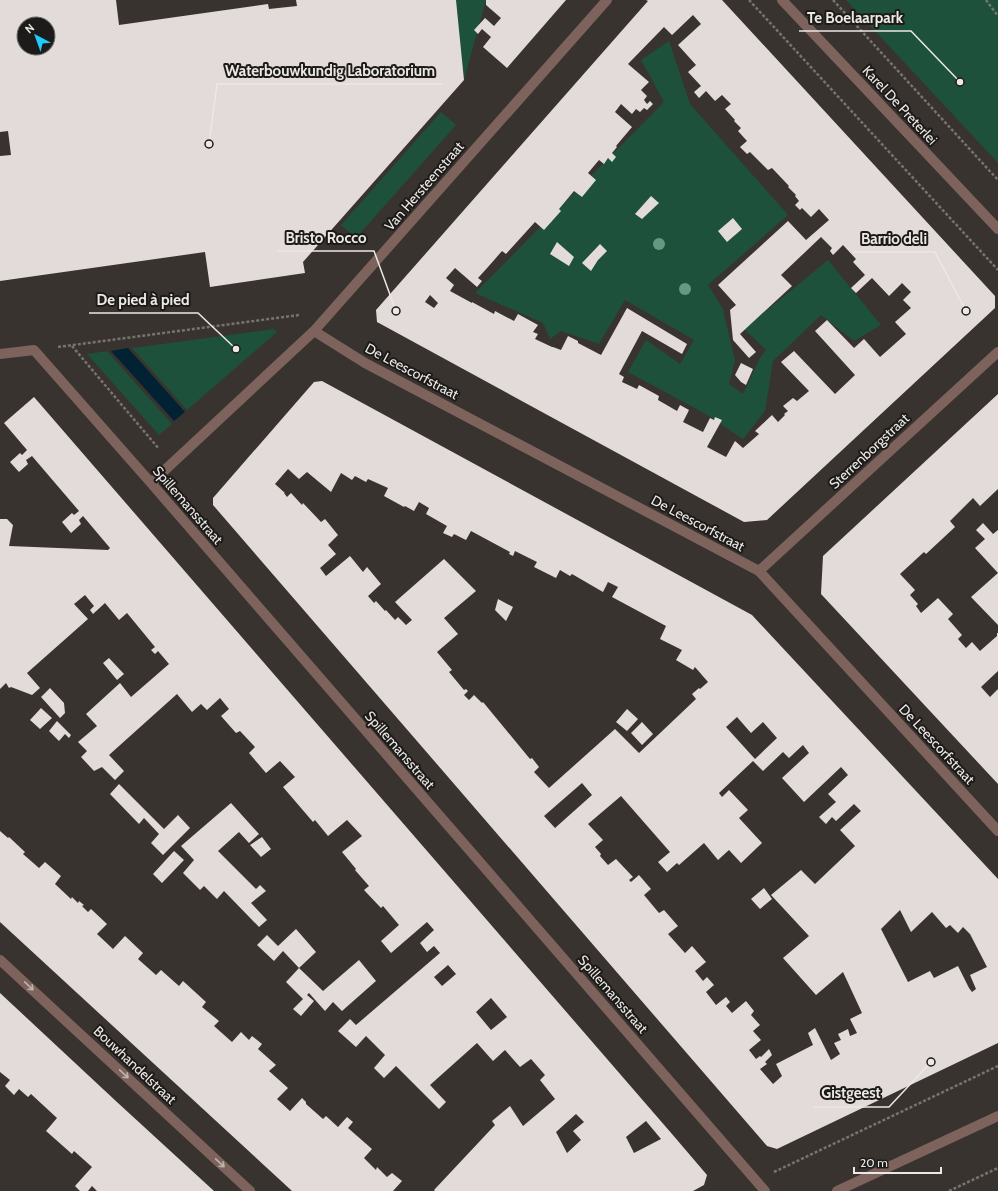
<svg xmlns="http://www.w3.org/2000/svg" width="998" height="1191" font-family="Cabin,sans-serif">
<rect width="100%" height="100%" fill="#38332f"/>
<!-- green -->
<path fill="#1d513c" d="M 456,0 L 486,0 L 464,80 Z
M 846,0 L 998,0 L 998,163 Z
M 669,41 L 690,104 L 788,215 L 708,285 L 723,309 L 735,361 L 729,384 L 743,394 L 760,358 L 766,350 L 744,329 L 828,260 L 881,325 L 854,341 L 821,315 L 773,361 L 765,411 L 743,439 L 706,414 L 628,372 L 646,340 L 680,364 L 694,340 L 625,300 L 599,344 L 561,331 L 550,339 L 543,323 L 475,293 L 664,102 L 641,60 Z
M 441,112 L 456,125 L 356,238 L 341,225 Z
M 274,329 L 277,332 L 187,410 L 132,348 Z
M 107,351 L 172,424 L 159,435 L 87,354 Z"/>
<!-- water -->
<path fill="#012232" d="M 128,348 L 185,412 L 174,421 L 111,351 Z"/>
<!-- building -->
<path fill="#e3dbd9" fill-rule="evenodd" d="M 0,0 L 116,0 L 119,25 L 268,4 L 269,9 L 297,6 L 296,0 L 456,0 L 464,80 L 303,262 L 305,273 L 210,287 L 205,252 L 0,281 L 0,156 L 11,155 L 8,131 L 0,132 ZM 24,24 L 48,24 L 48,48 L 24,48 Z
M 486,0 L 566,0 L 507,68 L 483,47 L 491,37 L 482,29 L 478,34 L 474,30 L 485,18 L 494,26 L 501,18 L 486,5 Z
M 646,0 L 722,0 L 995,296 L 995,308 L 767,520 L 744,522 L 377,322 L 376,310 L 648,1 ZM 693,15 L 701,24 L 678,45 L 696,65 L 688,72 L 701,86 L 694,92 L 699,98 L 706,91 L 715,101 L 722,95 L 731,104 L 725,109 L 735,120 L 734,121 L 741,128 L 738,131 L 747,141 L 740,147 L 747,154 L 750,152 L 768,170 L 772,168 L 789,186 L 788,187 L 796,195 L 795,196 L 799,201 L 795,205 L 800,210 L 802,208 L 811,217 L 819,209 L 829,220 L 806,240 L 788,221 L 718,285 L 736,305 L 730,310 L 733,340 L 749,358 L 756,352 L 740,334 L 792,286 L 781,275 L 821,237 L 832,248 L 830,251 L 833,255 L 843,245 L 856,259 L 853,262 L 865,275 L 851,288 L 856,293 L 872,278 L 889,296 L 902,283 L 911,292 L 903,300 L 911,308 L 895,322 L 906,334 L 880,357 L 864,339 L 854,348 L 827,320 L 815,331 L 855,375 L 835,394 L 794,351 L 781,362 L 809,391 L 797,401 L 793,398 L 783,406 L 788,411 L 784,414 L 785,415 L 778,422 L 772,415 L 755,431 L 759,434 L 743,448 L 735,441 L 726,457 L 707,447 L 722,420 L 715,417 L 714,420 L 710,418 L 703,432 L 683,422 L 689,410 L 680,405 L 677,411 L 658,400 L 659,396 L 639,385 L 637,389 L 622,382 L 624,377 L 619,374 L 642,331 L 682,354 L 687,344 L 627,308 L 601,355 L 578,343 L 578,341 L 568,336 L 561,350 L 553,347 L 552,347 L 535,339 L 538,334 L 533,332 L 538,325 L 518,314 L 514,321 L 495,311 L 494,314 L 472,302 L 472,303 L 450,291 L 454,285 L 446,278 L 455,268 L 477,287 L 482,281 L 478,278 L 488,267 L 502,251 L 506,254 L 535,222 L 544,230 L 561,211 L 559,209 L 574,191 L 582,197 L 596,180 L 588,173 L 599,160 L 604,164 L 608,158 L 612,162 L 616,157 L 612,153 L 617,147 L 616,146 L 632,127 L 615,112 L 621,104 L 632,114 L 636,109 L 640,112 L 644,108 L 647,110 L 653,104 L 650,101 L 647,104 L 644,100 L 647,96 L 641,90 L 649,82 L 628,64 L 664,27 L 672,35 ZM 430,295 L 438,303 L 434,308 L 425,302 Z
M 651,196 L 659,203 L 642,219 L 635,214 Z
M 733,218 L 742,229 L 727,242 L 718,231 Z
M 557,242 L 574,257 L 569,266 L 550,254 Z
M 600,244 L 607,251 L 598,260 L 591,271 L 582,263 Z
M 741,363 L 753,369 L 746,385 L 741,382 L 735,375 Z
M 322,381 L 752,615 L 998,879 L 998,1043 L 777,1149 L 767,1146 L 213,505 L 213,498 L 314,382 ZM 288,469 L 299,479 L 307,472 L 331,492 L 341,473 L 352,480 L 355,476 L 366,482 L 368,479 L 388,488 L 384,496 L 404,507 L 405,506 L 414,511 L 419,502 L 429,508 L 426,514 L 447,526 L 443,533 L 452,537 L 454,534 L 466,540 L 471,531 L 510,552 L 509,554 L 513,556 L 515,551 L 537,562 L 534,567 L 556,578 L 560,570 L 570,576 L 572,574 L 603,592 L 608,582 L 618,587 L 612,597 L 666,626 L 660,639 L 682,650 L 676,660 L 693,670 L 695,667 L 708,682 L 700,689 L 699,688 L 692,694 L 696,699 L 639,753 L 615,729 L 549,788 L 534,772 L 539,767 L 532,758 L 530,759 L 483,702 L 482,703 L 474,695 L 469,700 L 464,695 L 468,691 L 466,689 L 464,690 L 449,672 L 452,670 L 437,652 L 458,634 L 444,618 L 476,591 L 444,559 L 395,602 L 412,620 L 406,625 L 398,617 L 395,620 L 386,610 L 385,611 L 376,601 L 374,603 L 368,596 L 381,584 L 367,567 L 363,572 L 350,556 L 326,576 L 320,568 L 336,554 L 328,545 L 338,535 L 325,519 L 321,522 L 303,503 L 302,505 L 291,493 L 287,497 L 284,493 L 285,493 L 275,484 ZM 737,717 L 751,733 L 763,722 L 777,738 L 755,759 L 726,727 ZM 803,745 L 809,753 L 782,778 L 804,802 L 841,767 L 848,775 L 828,794 L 836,802 L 819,817 L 826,824 L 832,817 L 836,821 L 854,804 L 861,811 L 840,830 L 855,846 L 815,884 L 801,870 L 771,895 L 809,936 L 783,958 L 816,995 L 843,972 L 862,1013 L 850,1019 L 857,1033 L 850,1036 L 848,1029 L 838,1034 L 841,1040 L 834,1043 L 840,1054 L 831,1060 L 815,1028 L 808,1033 L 813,1045 L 776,1064 L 782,1076 L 773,1084 L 760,1069 L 767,1064 L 765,1062 L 772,1055 L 769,1049 L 761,1057 L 760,1056 L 756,1059 L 749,1050 L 761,1040 L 753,1031 L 760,1025 L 751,1015 L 754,1011 L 746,1001 L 732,1013 L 726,1006 L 730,1002 L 726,997 L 716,1005 L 706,992 L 714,985 L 707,977 L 703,981 L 695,971 L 706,962 L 692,946 L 685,953 L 668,934 L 678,926 L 664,910 L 659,913 L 644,895 L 651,889 L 639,875 L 631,882 L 629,880 L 633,877 L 616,859 L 608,865 L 600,856 L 601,854 L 595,847 L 603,840 L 588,824 L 621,796 L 670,852 L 658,862 L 667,872 L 677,863 L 679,865 L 704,843 L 718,860 L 729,850 L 741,863 L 762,843 L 739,818 L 748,810 L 729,790 L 722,797 L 719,793 L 753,761 L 763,771 L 783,752 L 789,758 ZM 582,783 L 592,795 L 555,828 L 544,816 ZM 900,910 L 911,932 L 932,912 L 946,928 L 950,925 L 958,933 L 963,927 L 970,934 L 987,967 L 970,975 L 976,989 L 972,992 L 969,988 L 958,966 L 934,978 L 930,971 L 908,982 L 881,929 Z
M 998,394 L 998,489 L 980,506 L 973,498 L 950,521 L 955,527 L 926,554 L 924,552 L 900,574 L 915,590 L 910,595 L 918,604 L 916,606 L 921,613 L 938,598 L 953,614 L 948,619 L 962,635 L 958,639 L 966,648 L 972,642 L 980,651 L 997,636 L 997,633 L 998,633 L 998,671 L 981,687 L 990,697 L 998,689 L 998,784 L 821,594 L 823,556 Z
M 34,397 L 672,1134 L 707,1175 L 704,1185 L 693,1191 L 435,1191 L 434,1190 L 495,1125 L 492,1121 L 510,1106 L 523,1126 L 555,1099 L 540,1080 L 545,1075 L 531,1059 L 520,1067 L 505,1050 L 493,1061 L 477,1043 L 430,1085 L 446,1102 L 439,1109 L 396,1066 L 384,1078 L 374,1068 L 385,1055 L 366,1036 L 356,1047 L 338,1031 L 350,1019 L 356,1025 L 440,953 L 434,946 L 427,952 L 420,943 L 434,930 L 427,922 L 391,953 L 381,941 L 399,925 L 383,906 L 381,908 L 364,890 L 369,886 L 355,870 L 356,869 L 342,852 L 362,836 L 347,820 L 328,836 L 315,820 L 313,822 L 283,787 L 295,777 L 280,761 L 266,773 L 249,753 L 255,747 L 240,731 L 236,733 L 221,716 L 229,709 L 220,698 L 207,710 L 201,704 L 192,712 L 177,694 L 109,755 L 124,771 L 115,780 L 102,767 L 94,771 L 81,757 L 87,751 L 78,742 L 97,726 L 86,714 L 120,683 L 131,697 L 169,664 L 158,651 L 155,654 L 151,650 L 155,647 L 127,613 L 119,620 L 105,603 L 93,614 L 90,610 L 94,606 L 85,595 L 74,604 L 88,619 L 27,673 L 40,688 L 32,695 L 11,687 L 9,688 L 6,683 L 0,689 L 0,519 L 7,519 L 13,525 L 9,546 L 108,550 L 110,548 L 83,516 L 79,520 L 81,524 L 71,533 L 62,522 L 72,513 L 74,515 L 79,511 L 32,456 L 26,460 L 28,464 L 19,472 L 10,462 L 20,453 L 22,455 L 27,450 L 4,423 ZM 448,965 L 456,974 L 442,986 L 434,977 ZM 491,998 L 507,1017 L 491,1030 L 476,1012 ZM 576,1114 L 584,1122 L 573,1131 L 581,1140 L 567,1153 L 556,1132 ZM 646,1121 L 661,1139 L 634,1153 L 626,1137 Z
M 983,523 L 993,534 L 998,530 L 998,625 L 971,597 L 998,573 L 975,548 L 985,539 L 976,530 Z
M 498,599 L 513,607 L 506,621 L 495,610 Z
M 109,658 L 124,674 L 117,680 L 103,663 Z
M 50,688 L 64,703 L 65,713 L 60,718 L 41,697 Z
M 41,708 L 52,718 L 40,729 L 30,720 Z
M 627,709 L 638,719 L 627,731 L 616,722 Z
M 57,721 L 71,735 L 69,738 L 65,734 L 59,741 L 49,731 Z
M 642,722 L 653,734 L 642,745 L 631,733 Z
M 119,784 L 164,829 L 178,815 L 190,828 L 163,855 L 151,843 L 159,834 L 144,818 L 139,824 L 110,794 Z
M 231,803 L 259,834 L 249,843 L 239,832 L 218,851 L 256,889 L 260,885 L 266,891 L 251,903 L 267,920 L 259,927 L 224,891 L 217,899 L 204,886 L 200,890 L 183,873 L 194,860 L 181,846 Z
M 0,831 L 8,838 L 9,837 L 25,852 L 23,854 L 39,868 L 45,862 L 61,876 L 55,884 L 71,899 L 72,897 L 78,903 L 79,901 L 84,905 L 82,906 L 88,912 L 91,909 L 107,924 L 97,934 L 113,949 L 125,936 L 143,953 L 138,959 L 156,975 L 161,970 L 179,986 L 183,981 L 206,1002 L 202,1007 L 219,1021 L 214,1026 L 232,1042 L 241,1032 L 249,1040 L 252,1036 L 262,1044 L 258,1049 L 276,1065 L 269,1071 L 288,1088 L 277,1099 L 290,1111 L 302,1098 L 306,1102 L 306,1104 L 323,1119 L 326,1116 L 338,1127 L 347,1117 L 353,1122 L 348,1128 L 372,1149 L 364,1158 L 376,1170 L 377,1167 L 387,1177 L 392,1173 L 402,1181 L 393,1191 L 292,1191 L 0,922 Z
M 262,837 L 271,849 L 261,857 L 250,845 Z
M 174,851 L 184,860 L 162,883 L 153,874 Z
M 764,888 L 772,899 L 760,909 L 751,899 Z
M 296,929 L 316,952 L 299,968 L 283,951 L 274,961 L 257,945 L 267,935 L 278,946 Z
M 359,960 L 376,981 L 342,1011 L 333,1002 L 325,1011 L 309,993 L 307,995 L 314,1001 L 301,1016 L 293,1009 L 303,999 L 286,982 L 299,968 L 323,991 Z
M 0,993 L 118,1103 L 214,1191 L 97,1191 L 92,1186 L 88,1191 L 80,1191 L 75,1186 L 92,1167 L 74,1151 L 72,1154 L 46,1131 L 57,1118 L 31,1094 L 28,1097 L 19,1089 L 14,1095 L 5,1086 L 10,1080 L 0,1072 Z"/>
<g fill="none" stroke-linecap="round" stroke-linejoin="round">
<!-- path -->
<path stroke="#77736f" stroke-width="2.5" stroke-dasharray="3 2" stroke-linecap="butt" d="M 749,0 L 998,270
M 833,0 L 998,180
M 986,0 L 998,16
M 72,346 L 159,449
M 58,347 L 299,315
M 774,1172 L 998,1066
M 949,1191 L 998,1168"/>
<!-- minor -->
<path stroke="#7e635d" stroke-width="10" d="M 782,0 L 998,229
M 314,331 L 365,363 L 759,571 L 998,831
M 0,354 L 34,350 L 151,483 L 765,1191
M 151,483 L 314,331 L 607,0
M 759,571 L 998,352
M 0,960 L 250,1191
M 837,1191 L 998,1116"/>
</g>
<!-- trees -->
<g fill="#669980">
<circle cx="659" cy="244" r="6"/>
<circle cx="685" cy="289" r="6"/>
</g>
<!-- one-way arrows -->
<defs><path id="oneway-shaft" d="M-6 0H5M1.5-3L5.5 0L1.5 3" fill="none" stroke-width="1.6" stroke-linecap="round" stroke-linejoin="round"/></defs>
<g stroke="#bfb3af">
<use href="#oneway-shaft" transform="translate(29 986) rotate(43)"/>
<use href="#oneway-shaft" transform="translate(124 1074) rotate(43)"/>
<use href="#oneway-shaft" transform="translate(220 1163) rotate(43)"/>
</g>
<g text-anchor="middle" stroke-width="4" stroke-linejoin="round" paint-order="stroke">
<!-- street labels -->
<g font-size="14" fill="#ebe8e5" stroke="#1d1b19">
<text transform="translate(900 105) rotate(47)" y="5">Karel De Preterlei</text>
<text transform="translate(424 186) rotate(-49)" y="5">Van Hersteenstraat</text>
<text transform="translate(412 371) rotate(28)" y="5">De Leescorfstraat</text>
<text transform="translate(869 451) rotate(-43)" y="5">Sterrenborgstraat</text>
<text transform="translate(188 505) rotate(49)" y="5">Spillemansstraat</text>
<text transform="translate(698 523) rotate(28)" y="5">De Leescorfstraat</text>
<text transform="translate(937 744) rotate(47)" y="5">De Leescorfstraat</text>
<text transform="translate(400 750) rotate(49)" y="5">Spillemansstraat</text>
<text transform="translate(613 994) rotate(49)" y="5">Spillemansstraat</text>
<text transform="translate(135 1065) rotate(43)" y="5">Bouwhandelstraat</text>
</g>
</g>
<!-- callouts -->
<path fill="none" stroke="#ebe8e5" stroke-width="1.5" d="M960 82L911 31H799M209 144L217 84H443M396 311L374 251H277M966 311L935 252H853M236 349L198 313H89M931 1062L889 1107H814"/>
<g fill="#ebe8e5" stroke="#1d1b19" stroke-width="1.5">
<circle cx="960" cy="82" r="4"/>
<circle cx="209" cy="144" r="4"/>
<circle cx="396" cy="311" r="4"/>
<circle cx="966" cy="311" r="4"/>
<circle cx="236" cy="349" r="4"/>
<circle cx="931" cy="1062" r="4"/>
</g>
<g font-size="15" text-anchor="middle" font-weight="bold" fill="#ebe8e5" stroke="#1d1b19" stroke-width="4" stroke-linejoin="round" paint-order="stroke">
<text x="855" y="23">Te Boelaarpark</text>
<text x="330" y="76">Waterbouwkundig Laboratorium</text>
<text x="326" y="243">Bristo Rocco</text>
<text x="894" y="244">Barrio deli</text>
<text x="143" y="305">De pied à pied</text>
<text x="851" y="1098">Gistgeest</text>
</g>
<!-- north arrow -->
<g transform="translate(36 36) rotate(319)"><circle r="19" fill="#1d1b19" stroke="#6f6d6b"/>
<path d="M0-3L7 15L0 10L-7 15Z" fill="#21c9fd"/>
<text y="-6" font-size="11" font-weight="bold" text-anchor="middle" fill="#ebe8e5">N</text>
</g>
<!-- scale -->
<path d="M854 1167v6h87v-6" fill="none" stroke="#ebe8e5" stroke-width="2"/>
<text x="860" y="1167" font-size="12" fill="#ebe8e5" stroke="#1d1b19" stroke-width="3" paint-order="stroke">20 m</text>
</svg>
